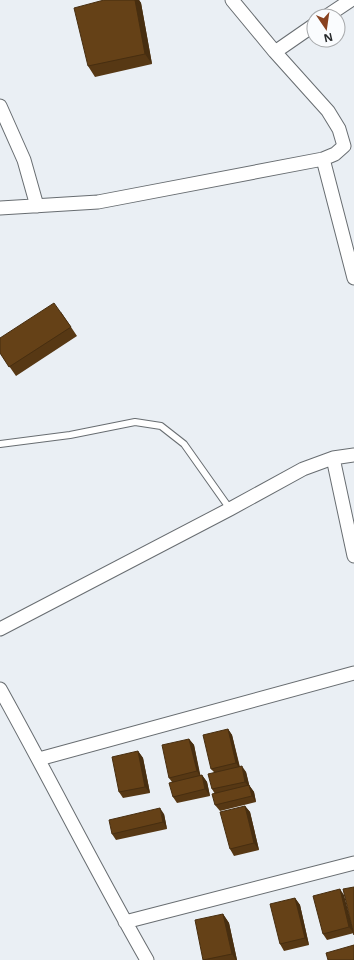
<svg xmlns="http://www.w3.org/2000/svg" width="354" height="960" font-family="'Noto Sans',sans-serif">
<rect width="100%" height="100%" fill="#eaeff4"/>
<g fill="none" stroke-linecap="round" stroke-linejoin="round">
<!-- service casing -->
<g stroke="#686d71" stroke-width="8">
<path id="service" d="M 0,444 L 70,435 L 135,422 L 161,426 L 184,444 L 230,509"/>
</g>
<!-- minor casing -->
<g stroke="#686d71" stroke-width="15">
<path id="minor" d="M 327,16 L 351,0
M 275,52 L 314,25
M 0,106 L 24,160 L 37,206
M 323,159 L 354,278
M 0,208 L 98,202 L 323,159 L 335,154 L 344,146 L 339,129 L 328,111 L 275,52 L 232,0
M 333,458 L 354,556
M 0,629 L 230,509 L 303,469 L 333,458 L 354,455
M 0,689 C 50,779 96,871 147,960
M 39,759 L 354,673
M 125,922 L 354,863"/>
</g>
<!-- service -->
<use href="#service" stroke="#fff" stroke-width="6"/>
<!-- minor -->
<use href="#minor" stroke="#fff" stroke-width="13"/>
</g>
<!-- wall -->
<path fill="#573814" d="M 104,0 L 139,0 L 141,3 L 152,64 L 95,77 L 88,66 Z
M 61,312 L 77,336 L 16,376 L 0,353 Z
M 228,729 L 232,735 L 240,767 L 246,772 L 249,785 L 254,792 L 256,802 L 220,811 L 215,805 L 215,794 L 212,789 L 214,772 L 211,769 Z
M 189,739 L 194,745 L 200,776 L 202,775 L 207,782 L 210,796 L 177,803 L 173,797 L 172,782 L 169,778 Z
M 138,751 L 143,758 L 150,793 L 123,798 L 119,792 Z
M 245,806 L 250,812 L 259,850 L 234,856 L 230,849 Z
M 164,814 L 167,829 L 116,840 L 112,834 Z
M 340,889 L 354,933 L 327,940 L 323,934 Z
M 295,898 L 300,905 L 309,945 L 284,951 L 280,944 Z
M 223,914 L 229,923 L 237,960 L 203,960 Z"/>
<!-- shaded-wall -->
<path fill="#472e10" d="M 135,0 L 139,0 L 141,3 L 152,64 L 145,54 Z
M 228,729 L 232,735 L 240,769 L 236,763 Z
M 189,739 L 194,745 L 201,778 L 197,771 Z
M 138,751 L 143,758 L 150,793 L 145,787 Z
M 242,766 L 246,772 L 250,788 L 245,782 Z
M 202,775 L 207,782 L 210,796 L 205,789 Z
M 249,785 L 254,792 L 256,802 L 252,796 Z
M 245,806 L 250,812 L 259,850 L 254,843 Z
M 160,808 L 164,814 L 167,829 L 163,822 Z
M 340,889 L 344,895 L 354,933 L 349,927 Z
M 295,898 L 300,905 L 309,945 L 305,938 Z
M 223,914 L 229,923 L 237,960 L 236,960 L 232,954 Z"/>
<!-- building -->
<path fill="#654117" stroke="#472e10" d="M 104,0 L 135,0 L 145,54 L 88,66 L 74,8 Z
M 54,303 L 71,327 L 9,367 L 0,353 L 0,338 Z
M 228,729 L 236,763 L 211,769 L 203,735 Z
M 189,739 L 197,771 L 169,778 L 162,745 Z
M 138,751 L 145,787 L 119,792 L 112,757 Z
M 242,766 L 245,782 L 212,789 L 208,774 Z
M 202,775 L 205,789 L 173,797 L 169,783 Z
M 249,785 L 252,796 L 215,805 L 212,794 Z
M 245,806 L 254,843 L 230,849 L 220,812 Z
M 160,808 L 163,822 L 112,834 L 109,820 Z
M 354,887 L 354,935 L 343,889 Z
M 340,889 L 349,927 L 323,934 L 313,896 Z
M 295,898 L 305,938 L 280,944 L 270,904 Z
M 223,914 L 232,954 L 203,960 L 195,920 Z
M 354,945 L 354,960 L 328,960 L 326,953 Z"/>
<!-- north arrow -->
<g transform="translate(326 28) rotate(167)"><circle r="19" fill="#fafcfe" stroke="#a6a8aa"/>
<path d="M0-3L7 15L0 10L-7 15Z" fill="#894220"/>
<text y="-6" font-size="11" font-weight="bold" text-anchor="middle" fill="#27292b">N</text>
</g>
</svg>
